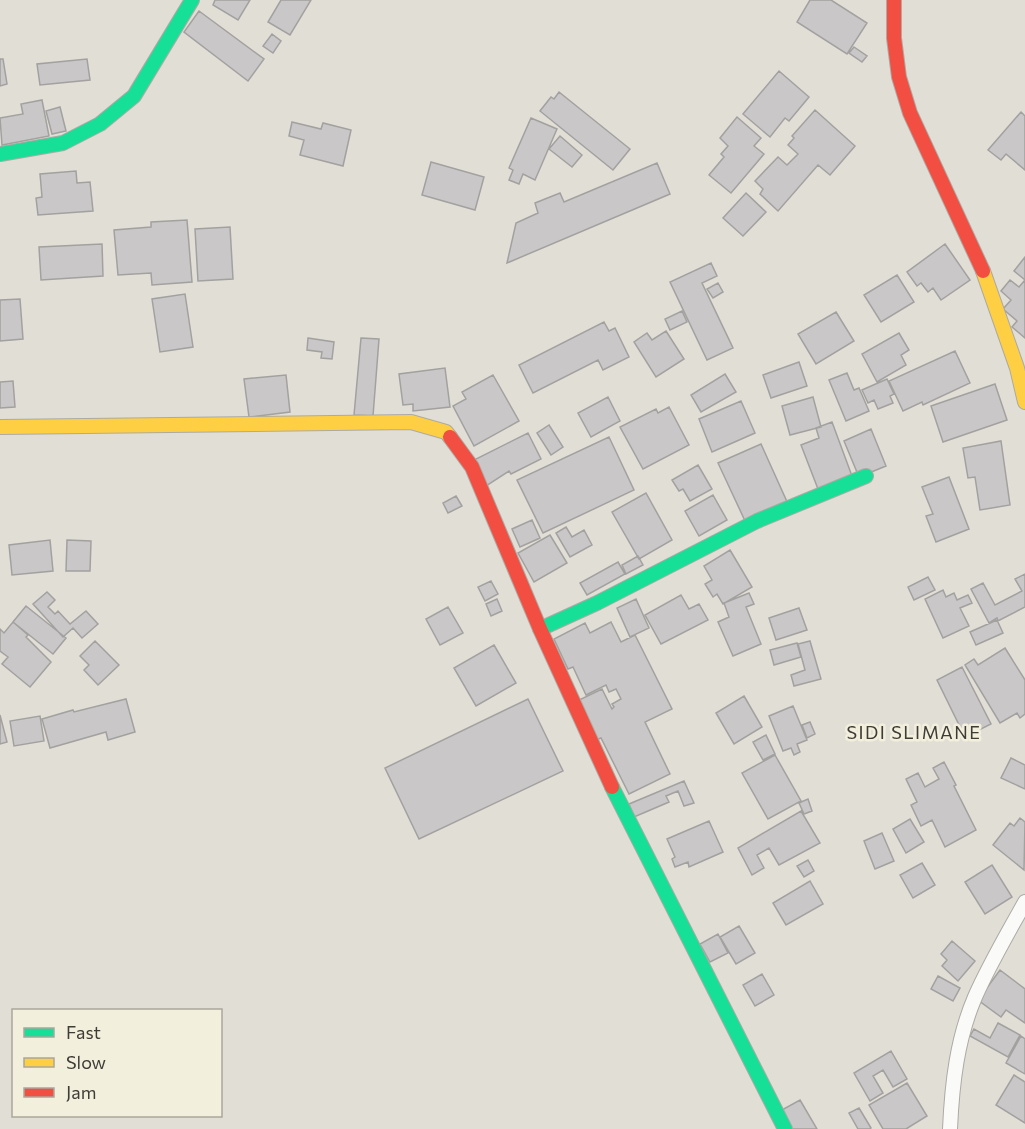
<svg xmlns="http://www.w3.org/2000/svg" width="1025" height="1129" font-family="Commissioner,sans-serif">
<rect width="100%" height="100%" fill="#e1ded5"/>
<!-- building -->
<path fill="#c9c7c7" stroke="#a3a1a0" stroke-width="1.5" d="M 215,0 L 250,0 L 238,20 L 213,5 Z
M 281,0 L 311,0 L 290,35 L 268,22 Z
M 810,0 L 831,0 L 867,23 L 847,54 L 797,22 Z
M 199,11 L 264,59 L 248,81 L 184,32 Z
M 272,34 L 281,41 L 273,53 L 263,46 Z
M 854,47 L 867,56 L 862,62 L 849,53 Z
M 0,59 L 3,59 L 7,84 L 0,86 Z
M 87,59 L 90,80 L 40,85 L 37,64 Z
M 779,71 L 809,97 L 789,121 L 785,118 L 770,137 L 743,114 Z
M 559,92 L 630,149 L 613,170 L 540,111 L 551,97 L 554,99 Z
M 42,100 L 49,136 L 2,145 L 0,118 L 23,114 L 21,104 Z
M 60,107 L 66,131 L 52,134 L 46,111 Z
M 815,110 L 855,146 L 830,175 L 818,165 L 778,211 L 760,194 L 763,189 L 755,181 L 778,157 L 787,165 L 798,154 L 788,145 L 794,138 L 792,136 Z
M 1021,112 L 1025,116 L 1025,170 L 1006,154 L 1001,160 L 988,150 Z
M 737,117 L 761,138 L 754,146 L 764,154 L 731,193 L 709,175 L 724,157 L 721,154 L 728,146 L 720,138 Z
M 531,118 L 557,129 L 535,180 L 523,174 L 519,184 L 509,180 L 513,170 L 509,168 Z
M 292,122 L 321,129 L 323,123 L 351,130 L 343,166 L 300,155 L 304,140 L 289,136 Z
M 560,136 L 582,155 L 572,167 L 549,149 Z
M 431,162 L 484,177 L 475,210 L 422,195 Z
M 657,163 L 670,194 L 507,263 L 516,223 L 538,213 L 535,203 L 560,193 L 564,202 Z
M 76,171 L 77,183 L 90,182 L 93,211 L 38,215 L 36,198 L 42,197 L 40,174 Z
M 746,193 L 766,212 L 743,236 L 723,218 Z
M 187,220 L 192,282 L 152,285 L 151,273 L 118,275 L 114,230 L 151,227 L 151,222 Z
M 230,227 L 233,279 L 198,281 L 195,229 Z
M 102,244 L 103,276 L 41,280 L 39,247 Z
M 945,244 L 970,280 L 941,300 L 933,288 L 928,292 L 921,283 L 917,286 L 907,272 Z
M 1025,257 L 1025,338 L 1012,327 L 1017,321 L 1003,309 L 1011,300 L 1001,291 L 1010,280 L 1019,287 L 1025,280 L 1014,271 Z
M 711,263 L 717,276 L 702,283 L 733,348 L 707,360 L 670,282 Z
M 897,275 L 914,302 L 881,322 L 864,295 Z
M 718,283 L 723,292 L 713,298 L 707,289 Z
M 185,294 L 193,347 L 160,352 L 152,299 Z
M 20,299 L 23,339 L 0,341 L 0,300 Z
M 682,311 L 687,322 L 670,330 L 665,319 Z
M 836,312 L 854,341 L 816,364 L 798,334 Z
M 604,322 L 609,331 L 615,328 L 629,357 L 603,370 L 598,360 L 533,393 L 519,365 Z
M 666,331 L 684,359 L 656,377 L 634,342 L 647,333 L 652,340 Z
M 899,333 L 909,350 L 901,355 L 906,365 L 877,382 L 862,354 Z
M 308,338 L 334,342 L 332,359 L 321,358 L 322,352 L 307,350 Z
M 361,338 L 379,339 L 373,416 L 354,415 Z
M 955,351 L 970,383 L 923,405 L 922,402 L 903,411 L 889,381 Z
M 799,362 L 807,386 L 771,398 L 763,375 Z
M 445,368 L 450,407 L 413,411 L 413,404 L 403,405 L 399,374 Z
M 847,373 L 854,390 L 859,388 L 869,411 L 846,421 L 829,380 Z
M 725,374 L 736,392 L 701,412 L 691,395 Z
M 286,375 L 290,412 L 249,417 L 244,379 Z
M 493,375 L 519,421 L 474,446 L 453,406 L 466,399 L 462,392 Z
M 887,379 L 894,394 L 890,396 L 893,403 L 878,409 L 874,400 L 868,403 L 862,390 Z
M 13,381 L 15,407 L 0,408 L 0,382 Z
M 995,384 L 1007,420 L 943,442 L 931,406 Z
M 608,397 L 620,421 L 591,437 L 578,413 Z
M 813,397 L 821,427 L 790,435 L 782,406 Z
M 741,401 L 755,433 L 712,452 L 699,419 Z
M 669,407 L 689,445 L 643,469 L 620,427 L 656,409 L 658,413 Z
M 832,422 L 852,476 L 818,489 L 801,445 L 819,438 L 816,428 Z
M 549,425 L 563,447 L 551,455 L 537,433 Z
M 871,429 L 886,466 L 859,477 L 844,441 Z
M 528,433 L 541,459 L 511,474 L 509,471 L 483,488 L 470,462 Z
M 609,437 L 634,490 L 543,533 L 517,480 Z
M 1001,441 L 1010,505 L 980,510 L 975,477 L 968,478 L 963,448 Z
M 761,444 L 788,504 L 746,523 L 718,463 Z
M 698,465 L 712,489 L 690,501 L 683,489 L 679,491 L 672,480 Z
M 949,477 L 969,529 L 936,542 L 926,516 L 933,514 L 922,487 Z
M 646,493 L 672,540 L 639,559 L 612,512 Z
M 713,495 L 727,520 L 699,536 L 685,511 Z
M 456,496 L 462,506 L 448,513 L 443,503 Z
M 532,520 L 540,538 L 520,547 L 512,529 Z
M 566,527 L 572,537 L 584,530 L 592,545 L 570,557 L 556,533 Z
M 550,535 L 567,563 L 534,582 L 518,553 Z
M 50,540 L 53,571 L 12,575 L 9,545 Z
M 67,540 L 91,541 L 90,571 L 66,571 Z
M 730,550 L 752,587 L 723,604 L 717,594 L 713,597 L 705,584 L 712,580 L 704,566 Z
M 638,556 L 643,565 L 626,574 L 622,565 Z
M 618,562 L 625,574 L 587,595 L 580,583 Z
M 1025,574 L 1025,607 L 998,621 L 997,618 L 989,623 L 971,589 L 983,583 L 995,605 L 1022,591 L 1015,579 Z
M 928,577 L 935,590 L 914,600 L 908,587 Z
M 491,581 L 498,594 L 485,601 L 478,587 Z
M 943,590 L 946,597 L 954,593 L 957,600 L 968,595 L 972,603 L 960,608 L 969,626 L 943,638 L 925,599 Z
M 47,592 L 55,600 L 48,607 L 55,614 L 58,611 L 70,624 L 86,611 L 98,624 L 82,638 L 73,628 L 63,637 L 33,604 Z
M 749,593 L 754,604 L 746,607 L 761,644 L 733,656 L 718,622 L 729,617 L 724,603 Z
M 681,595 L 689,609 L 699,604 L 708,620 L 661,644 L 645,615 Z
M 497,599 L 502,611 L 491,616 L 486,604 Z
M 636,599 L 649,628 L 630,637 L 617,608 Z
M 26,606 L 66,638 L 53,654 L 13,622 Z
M 448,607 L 463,633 L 440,645 L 426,619 Z
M 799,608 L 807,630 L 776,640 L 769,618 Z
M 997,620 L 1003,633 L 976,645 L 970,632 Z
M 13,622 L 28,635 L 26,637 L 51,662 L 30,687 L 2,664 L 8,657 L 0,651 L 0,629 L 4,633 Z
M 611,622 L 621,642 L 635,635 L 672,709 L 645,722 L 670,774 L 629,794 L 601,738 L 596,740 L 577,701 L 602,689 L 612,709 L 614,707 L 612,704 L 621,699 L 616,689 L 609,692 L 606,685 L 586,695 L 573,667 L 568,669 L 554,639 L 585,623 L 590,633 Z
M 95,641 L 119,665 L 98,685 L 84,670 L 89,665 L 80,656 Z
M 810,641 L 821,679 L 794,686 L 791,675 L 805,670 L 798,644 Z
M 797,643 L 801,657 L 774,665 L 770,650 Z
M 494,645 L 516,683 L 476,706 L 454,668 Z
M 1005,648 L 1025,680 L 1025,714 L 1020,718 L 1017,713 L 1000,723 L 965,665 L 974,659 L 978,665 Z
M 962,667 L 991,724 L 965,737 L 937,680 Z
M 744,696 L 762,727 L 734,744 L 716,713 Z
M 126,699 L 135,732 L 108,740 L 106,732 L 50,748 L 42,719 L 73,710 L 74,712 Z
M 528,699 L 563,771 L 419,839 L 385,768 Z
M 793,706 L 807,740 L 797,744 L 800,752 L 794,755 L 791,748 L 783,751 L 769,716 Z
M 0,715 L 7,742 L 0,744 Z
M 40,716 L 44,741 L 14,746 L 10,721 Z
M 810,722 L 815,734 L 807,738 L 802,725 Z
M 766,735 L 775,754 L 763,760 L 753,742 Z
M 775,755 L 801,801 L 768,819 L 742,773 Z
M 1011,758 L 1025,765 L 1025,789 L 1001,778 Z
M 944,762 L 956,785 L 954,786 L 976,830 L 945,847 L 932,820 L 921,826 L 911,805 L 917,802 L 906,779 L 918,773 L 925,787 L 939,779 L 933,768 Z
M 684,781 L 694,803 L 684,806 L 678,791 L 666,796 L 669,802 L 634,817 L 629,804 Z
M 808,799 L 812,811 L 804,814 L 799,803 Z
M 801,811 L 820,843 L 779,865 L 769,848 L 757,855 L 764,868 L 752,875 L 738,848 Z
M 1020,818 L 1025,822 L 1024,870 L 993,845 L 1010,823 L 1014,826 Z
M 910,819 L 924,842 L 906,853 L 893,829 Z
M 709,821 L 723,852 L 689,867 L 688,862 L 675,867 L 672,859 L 675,857 L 667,839 Z
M 882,833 L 894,861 L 875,869 L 864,841 Z
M 808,860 L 814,871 L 804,877 L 797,866 Z
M 922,863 L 935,885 L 913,898 L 900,875 Z
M 992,865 L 1012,897 L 985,914 L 965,882 Z
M 810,881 L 823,904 L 786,925 L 773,903 Z
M 739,926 L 755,953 L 736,964 L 720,937 Z
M 718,934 L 728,953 L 710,962 L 700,944 Z
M 952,941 L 975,961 L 958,981 L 942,966 L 947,960 L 941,954 Z
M 1000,970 L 1025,989 L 1025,1023 L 1006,1010 L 1001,1017 L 978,1000 Z
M 762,974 L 774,995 L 755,1006 L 743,985 Z
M 938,976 L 960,988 L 953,1001 L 931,989 Z
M 998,1023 L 1020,1035 L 1008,1057 L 970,1036 L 974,1029 L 990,1038 Z
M 1021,1036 L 1025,1039 L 1025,1074 L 1006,1063 Z
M 891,1051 L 907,1079 L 893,1087 L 883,1070 L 873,1076 L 883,1093 L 870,1101 L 854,1073 Z
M 1014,1075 L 1025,1082 L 1025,1123 L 996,1105 Z
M 907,1083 L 927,1116 L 906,1129 L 883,1129 L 869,1105 Z
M 800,1100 L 817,1129 L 791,1129 L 780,1111 Z
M 859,1108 L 871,1128 L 870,1129 L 858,1129 L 849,1113 Z"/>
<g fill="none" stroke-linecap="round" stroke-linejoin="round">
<!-- street casing -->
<g stroke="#acaaa3" stroke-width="16">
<path id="street" d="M 950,1129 C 952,1084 957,1039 975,997 C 989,965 1008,933 1025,902"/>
</g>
<!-- fast casing -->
<g stroke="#acaaa3" stroke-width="16">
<path id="fast" d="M 0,154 L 63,143 L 100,124 L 134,96 L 192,0
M 540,629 L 597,603 L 757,521 L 866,476
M 612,787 L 785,1129"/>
</g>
<!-- slow casing -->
<g stroke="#acaaa3" stroke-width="16">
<path id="slow" d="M 983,271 L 1017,368 L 1025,402
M 0,427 L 411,422 L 446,432 L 450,437"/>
</g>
<!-- jam casing -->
<g stroke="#acaaa3" stroke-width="16">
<path id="jam" d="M 894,0 L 894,38 L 899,77 L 910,113 L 983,271
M 450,437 L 472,467 L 540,629 L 612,787"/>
</g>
<!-- street -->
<use href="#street" stroke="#fafaf9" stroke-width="14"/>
<!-- fast -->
<use href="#fast" stroke="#16e098" stroke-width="14"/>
<!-- slow -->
<use href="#slow" stroke="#ffcf43" stroke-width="14"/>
<!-- jam -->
<use href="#jam" stroke="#f24e42" stroke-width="14"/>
</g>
<g text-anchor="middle" stroke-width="5" stroke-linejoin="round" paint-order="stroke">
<!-- quarter labels -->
<g font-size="18" letter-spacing="1.5" fill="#3e3c36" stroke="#f3efdd">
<text x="914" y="739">SIDI SLIMANE</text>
</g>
</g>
<!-- legend -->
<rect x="12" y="1009" width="210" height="108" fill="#f3efdd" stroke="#aba79a" stroke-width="1.5"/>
<rect x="24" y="1028" width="30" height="9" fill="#16e098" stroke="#aba79a" stroke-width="1.5"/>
<text x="66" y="1039" font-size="18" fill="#3e3c36">Fast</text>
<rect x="24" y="1058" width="30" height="9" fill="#ffcf43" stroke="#aba79a" stroke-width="1.5"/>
<text x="66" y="1069" font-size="18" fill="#3e3c36">Slow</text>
<rect x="24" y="1088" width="30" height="9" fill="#f24e42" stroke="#aba79a" stroke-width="1.5"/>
<text x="66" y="1099" font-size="18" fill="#3e3c36">Jam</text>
</svg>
